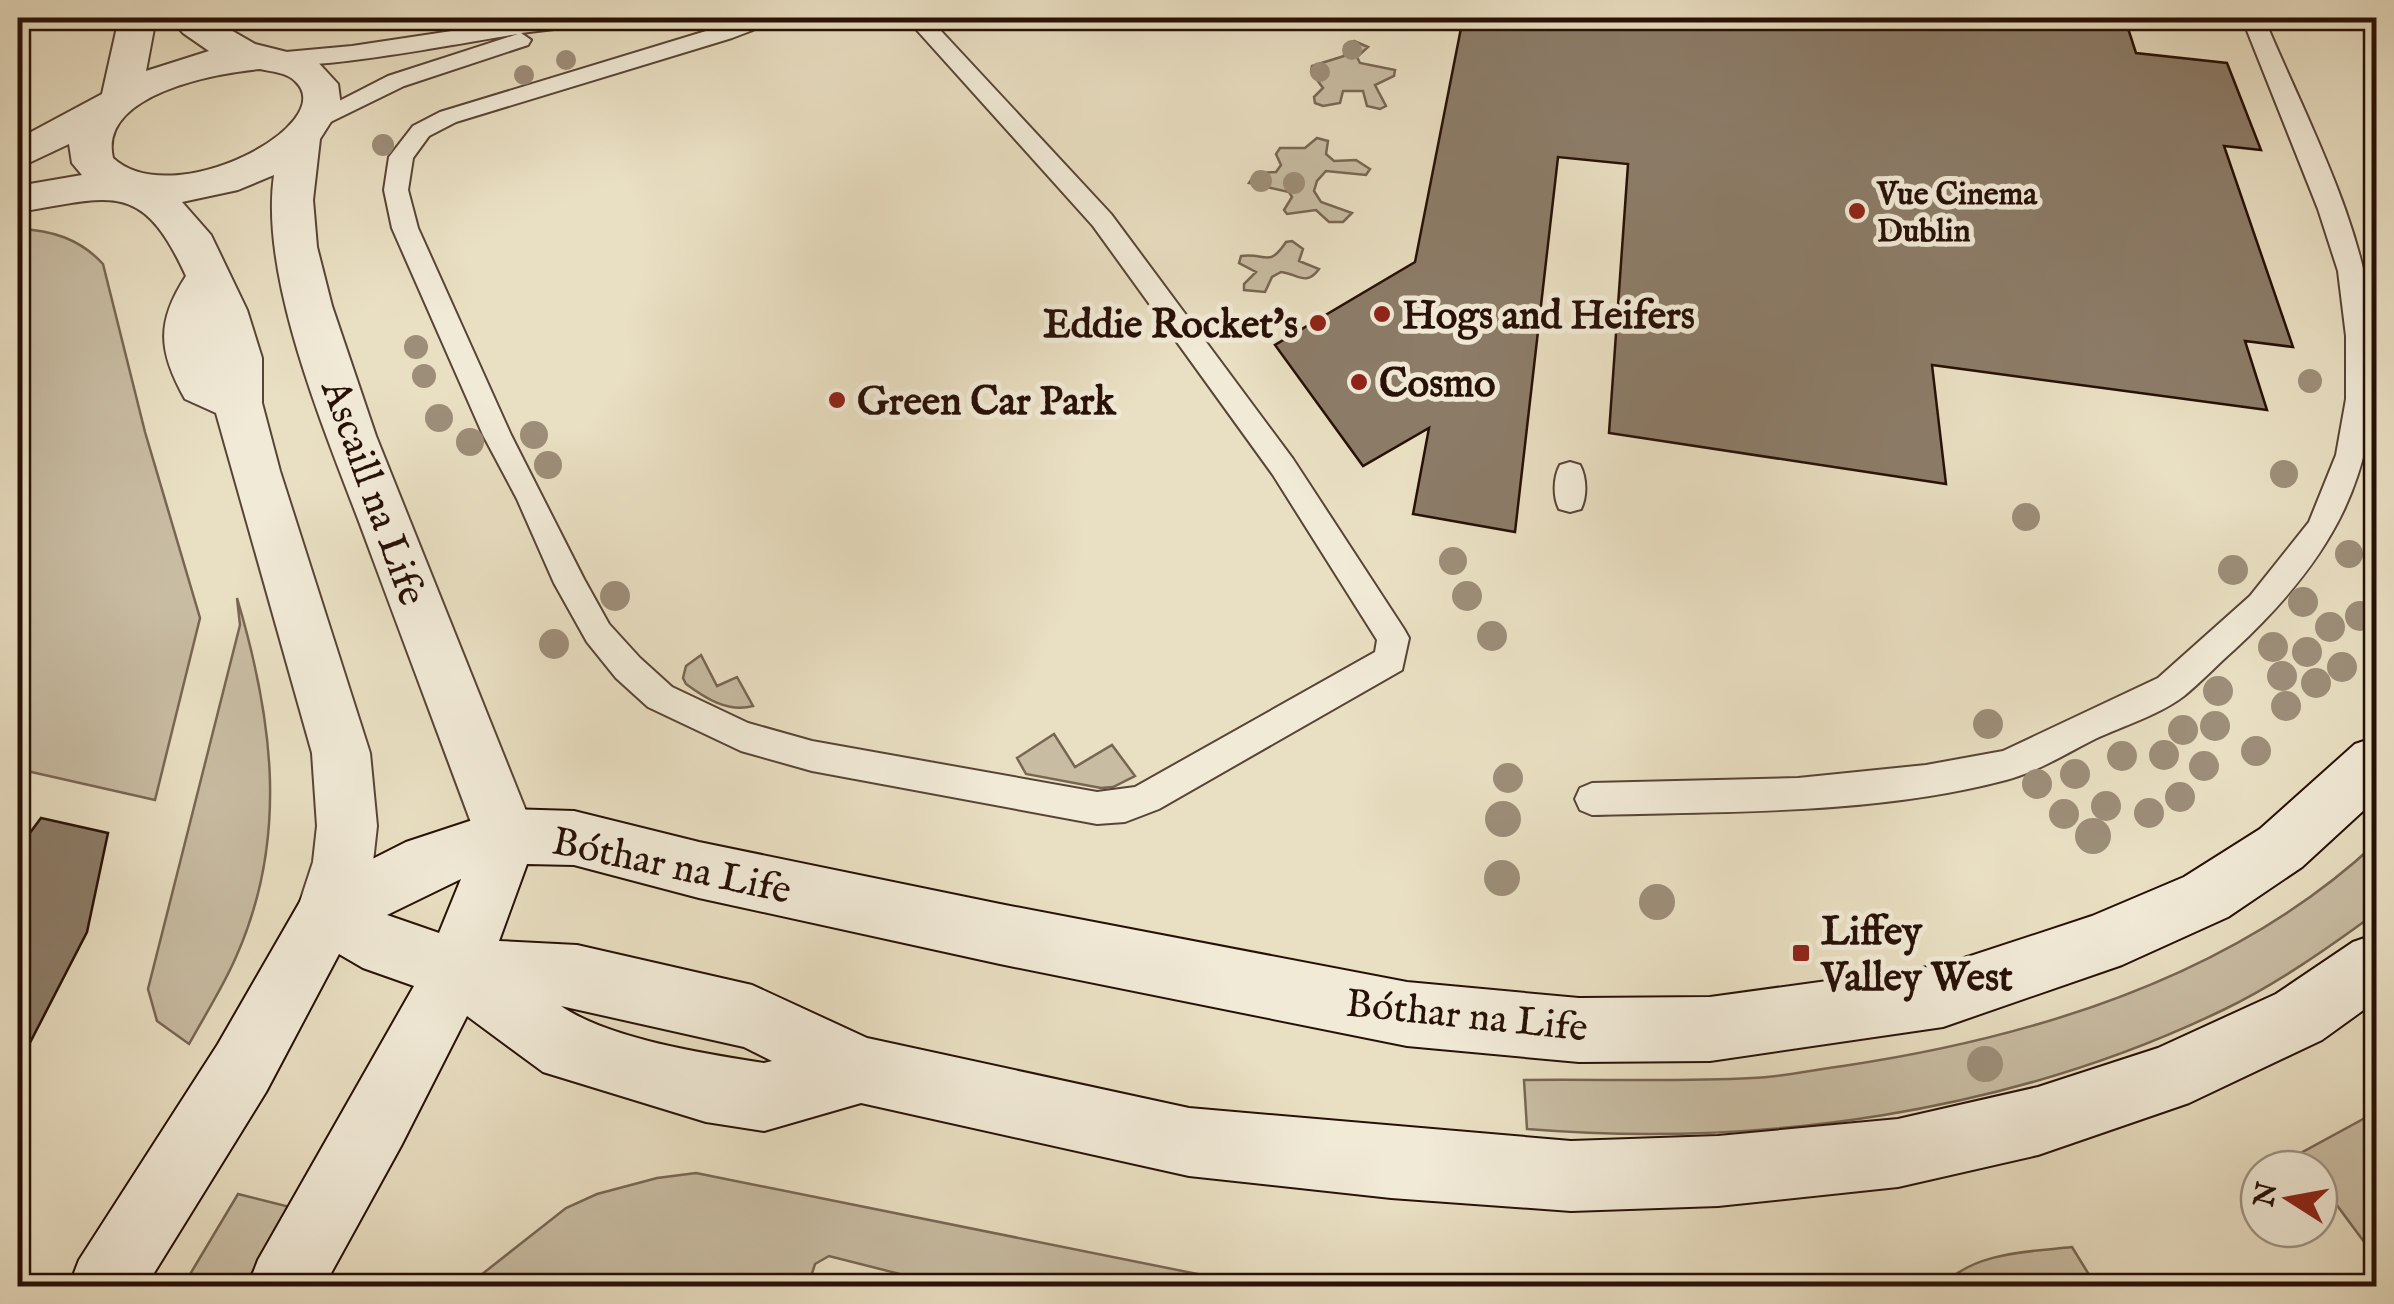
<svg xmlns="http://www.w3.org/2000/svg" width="2394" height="1304" font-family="'IM FELL English',serif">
<rect width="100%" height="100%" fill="#e9dfc2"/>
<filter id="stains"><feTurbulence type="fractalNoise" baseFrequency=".002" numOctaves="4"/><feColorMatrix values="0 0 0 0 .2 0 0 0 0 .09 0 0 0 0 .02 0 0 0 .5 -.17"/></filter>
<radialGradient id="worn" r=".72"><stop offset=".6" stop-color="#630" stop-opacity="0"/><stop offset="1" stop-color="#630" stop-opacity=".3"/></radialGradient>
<!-- green -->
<path fill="#c8bca2" stroke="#786654" stroke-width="2.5" d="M 1354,41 L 1368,47 L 1357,57 L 1360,63 L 1395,70 L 1394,76 L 1375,85 L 1386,106 L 1380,109 L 1367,106 L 1363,91 L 1343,91 L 1340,103 L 1323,106 L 1315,103 L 1314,97 L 1323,88 L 1311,72 L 1312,66 L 1344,56 L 1345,45 Z
M 1317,138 L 1328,141 L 1326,154 L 1334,161 L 1356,160 L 1370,169 L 1366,175 L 1326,171 L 1317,181 L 1314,191 L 1321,202 L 1352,213 L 1343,222 L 1329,222 L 1316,210 L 1287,214 L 1284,210 L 1292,197 L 1289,192 L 1249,183 L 1256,173 L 1276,172 L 1281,165 L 1276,154 L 1280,148 L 1305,148 Z
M 18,229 C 52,230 80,239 103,264 L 145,432 L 200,618 L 155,800 L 18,769 Z
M 1292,241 L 1303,249 L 1299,261 L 1319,269 C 1306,287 1298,274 1281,272 L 1272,277 L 1265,292 L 1244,290 L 1244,284 L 1256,272 L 1239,263 L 1241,256 C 1266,252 1268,269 1286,242 Z
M 237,598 C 273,719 289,838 236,957 C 223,987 205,1015 189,1044 L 157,1021 L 148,989 L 240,625 Z
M 701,655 L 717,686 L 737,677 L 753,706 C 728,713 705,698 686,684 L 683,678 L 686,666 Z
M 1054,734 L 1075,767 L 1112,745 L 1135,776 L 1113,787 L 1101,788 L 1026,774 L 1017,758 Z
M 2376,843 L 2376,913 C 2328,948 2277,984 2223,1010 C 2010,1113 1760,1148 1527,1129 L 1524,1080 C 1600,1079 1677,1082 1752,1078 C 1782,1077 1813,1070 1843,1066 C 2032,1038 2234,976 2376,843 Z
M 2376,1112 L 2376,1258 L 2319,1181 L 2319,1169 L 2310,1169 L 2299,1154 Z
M 696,1173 L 1257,1286 L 947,1286 L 829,1256 L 815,1264 L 808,1286 L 467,1286 L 566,1208 L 597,1194 L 657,1178 Z
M 238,1194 L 290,1207 L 244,1286 L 183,1286 Z
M 2072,1247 L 2096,1286 L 1942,1286 C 1974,1252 2027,1252 2072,1247 Z"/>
<!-- building -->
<path fill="#8c7c68" stroke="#271007" stroke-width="2.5" d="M 1463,18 L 2109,18 L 2125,19 L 2136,53 L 2227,63 L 2261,150 L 2224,146 L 2293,347 L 2245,341 L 2267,410 L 1932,365 L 1946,484 L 1609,433 L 1628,164 L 1558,157 L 1515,532 L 1413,514 L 1429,428 L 1363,466 L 1275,345 L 1415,262 Z
M 41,818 L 108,833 L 87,932 L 18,1066 L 18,849 Z"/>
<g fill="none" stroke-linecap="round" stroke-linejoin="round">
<!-- lane casing -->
<g stroke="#584436" stroke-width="4">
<path id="lane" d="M 538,18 L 590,19 L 579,26 L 521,33 L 531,40 L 528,45 L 404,86 L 312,131 L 300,124 L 304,119 L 388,76 L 518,34 C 481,39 282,79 264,60 L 275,53 L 352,46 Z
M 738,18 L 760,18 L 753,30 L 732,38 L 456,122 L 429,136 L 413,158 L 408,190 L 418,228 L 511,435 L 584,579 L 609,624 L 640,658 L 672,687 L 748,723 L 812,741 L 1097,792 L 1135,787 L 1375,652 L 1377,640 L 1273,475 L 1093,226 L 906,18 L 929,18 L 1111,214 L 1293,459 L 1404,629 L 1409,638 L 1402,670 L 1159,809 L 1125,822 L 1097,824 L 812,771 L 741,751 L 648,707 L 616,678 L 587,642 L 554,583 L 517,499 L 483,435 L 392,228 L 384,190 L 389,157 L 413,126 L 440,112 L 716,28 Z
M 2242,18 L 2264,18 C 2305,117 2368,230 2374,339 C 2381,475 2331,560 2234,650 C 2217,665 2201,682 2184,696 C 2159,715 2123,726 2095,739 C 2067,753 2037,772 2006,780 C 1873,815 1729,811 1592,815 L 1580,810 L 1575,799 L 1580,788 L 1592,783 L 1798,778 L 1926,765 L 2003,751 L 2158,678 L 2250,596 L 2309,522 L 2336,455 L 2346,399 L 2346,336 L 2338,271 L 2318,209 Z
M 1570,462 L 1580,465 C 1587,478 1587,497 1581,509 L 1570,512 L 1559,509 C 1553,497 1553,478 1560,465 Z"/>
</g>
<!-- street casing -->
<g stroke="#584436" stroke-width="4">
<path id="street" d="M 119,18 L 156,18 L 146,71 L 209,51 L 183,33 L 170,18 L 210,18 L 255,44 L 315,59 L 338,84 L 341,106 L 320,139 L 313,200 L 317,247 L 332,306 L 376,436 L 536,836 L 527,855 L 506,863 L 485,855 L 476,836 C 439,736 401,635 364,535 C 327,435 259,280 274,175 L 238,190 L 182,202 L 211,235 L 247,310 L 262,358 L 262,403 L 280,471 L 370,753 L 377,826 L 373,862 L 349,935 L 327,943 L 305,935 L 296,914 L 313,862 L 317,826 L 312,753 L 216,413 L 185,399 C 158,351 156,322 186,276 C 141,177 110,198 18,212 L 18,186 L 82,175 L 72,163 L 69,144 L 18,168 L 18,139 L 102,94 ZM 260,69 C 272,72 287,72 296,82 C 340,125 172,213 113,158 C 98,94 216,73 260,69 Z"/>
</g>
<!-- secondary casing -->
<g stroke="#271007" stroke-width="4">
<path id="secondary" d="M 2376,737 L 2376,799 L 2302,867 L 2228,917 L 2122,965 L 1943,1027 L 1710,1061 L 1579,1062 L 1407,1046 L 1000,964 L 699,898 L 574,865 L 527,864 L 499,941 L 577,945 L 752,985 L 867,1038 L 1189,1108 L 1571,1141 L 1718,1136 L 1898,1119 L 2038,1087 L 2158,1048 L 2276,994 L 2353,942 L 2376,934 L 2376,1001 L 2322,1040 L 2189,1103 L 2038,1155 L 1898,1187 L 1718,1206 L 1571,1211 L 1391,1198 L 1189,1176 L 861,1103 L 764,1131 L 706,1122 L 543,1072 L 467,1016 L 401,1146 L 324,1286 L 248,1286 L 258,1260 L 414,986 L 363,968 L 339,954 L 266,1092 L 146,1286 L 69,1286 L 79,1260 L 218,1044 L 305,893 L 406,842 L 506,809 L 574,811 L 699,842 L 1000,904 L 1407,982 L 1579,998 L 1710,997 L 1943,965 L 2092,916 L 2184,877 L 2260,829 L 2355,744 ZM 461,879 L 439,933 L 387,915 ZM 561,1006 L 744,1047 L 772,1061 L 764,1063 C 706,1054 609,1039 561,1006 Z"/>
</g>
<!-- lane -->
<use href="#lane" fill="#f1ead7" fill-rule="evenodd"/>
<!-- street -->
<use href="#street" fill="#f1ead7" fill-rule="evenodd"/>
<!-- secondary -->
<use href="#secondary" fill="#f1ead7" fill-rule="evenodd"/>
</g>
<!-- trees -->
<g fill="#9d8e79">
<circle cx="1352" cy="50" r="10"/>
<circle cx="566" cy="60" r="10"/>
<circle cx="1320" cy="72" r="10"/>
<circle cx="524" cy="75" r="10"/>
<circle cx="383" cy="145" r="11"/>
<circle cx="1261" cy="181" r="11"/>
<circle cx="1294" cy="183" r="11"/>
<circle cx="416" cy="347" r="12"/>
<circle cx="424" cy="376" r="12"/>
<circle cx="2310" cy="381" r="12"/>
<circle cx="439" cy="418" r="14"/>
<circle cx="534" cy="435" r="14"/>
<circle cx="470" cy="442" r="14"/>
<circle cx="548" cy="465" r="14"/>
<circle cx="2284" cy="474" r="14"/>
<circle cx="2026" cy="517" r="14"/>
<circle cx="2349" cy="554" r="14"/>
<circle cx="1453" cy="561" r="14"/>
<circle cx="2233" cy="570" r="15"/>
<circle cx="615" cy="596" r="15"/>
<circle cx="1467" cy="596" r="15"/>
<circle cx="2303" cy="602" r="15"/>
<circle cx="2360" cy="616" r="15"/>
<circle cx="2330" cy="627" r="15"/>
<circle cx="1492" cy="636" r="15"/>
<circle cx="554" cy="644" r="15"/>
<circle cx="2273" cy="647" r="15"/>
<circle cx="2307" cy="652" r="15"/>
<circle cx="2342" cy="667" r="15"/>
<circle cx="2282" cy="676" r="15"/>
<circle cx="2316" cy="683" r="15"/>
<circle cx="2218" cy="691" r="15"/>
<circle cx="2286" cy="706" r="15"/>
<circle cx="1988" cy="724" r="15"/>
<circle cx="2215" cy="726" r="15"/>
<circle cx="2183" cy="730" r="15"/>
<circle cx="2256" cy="751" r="15"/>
<circle cx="2164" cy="755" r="15"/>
<circle cx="2122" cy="756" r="15"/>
<circle cx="2204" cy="766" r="15"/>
<circle cx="2075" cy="774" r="15"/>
<circle cx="1508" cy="778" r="15"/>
<circle cx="2037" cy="784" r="15"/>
<circle cx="2180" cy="797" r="15"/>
<circle cx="2106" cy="806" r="15"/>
<circle cx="2149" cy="813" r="15"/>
<circle cx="2064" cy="814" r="15"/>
<circle cx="1503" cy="819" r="18"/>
<circle cx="2093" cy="836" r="18"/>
<circle cx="1502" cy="878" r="18"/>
<circle cx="1657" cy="902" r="18"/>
<circle cx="1985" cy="1064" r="18"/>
</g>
<!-- markers -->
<g fill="#8f2418" stroke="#f1ead7" stroke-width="4">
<circle cx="1857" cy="211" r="10"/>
<circle cx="1382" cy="314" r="10"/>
<circle cx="1318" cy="323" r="10"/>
<circle cx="1359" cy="382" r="10"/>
<circle cx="837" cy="400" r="10"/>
<rect x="1791" y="943" width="20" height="20" rx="5"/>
</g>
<g text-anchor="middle" stroke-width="10" stroke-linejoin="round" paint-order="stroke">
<!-- far-poi labels -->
<g font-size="32" font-weight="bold" fill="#271007" stroke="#f1ead7" text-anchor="start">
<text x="1877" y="204">Vue Cinema<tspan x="1877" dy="37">Dublin</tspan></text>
</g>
<!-- poi labels -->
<g font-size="40" font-weight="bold" fill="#271007" stroke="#f1ead7" text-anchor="start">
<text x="1402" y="328">Hogs and Heifers</text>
<text x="1298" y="337" text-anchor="end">Eddie Rocket's</text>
<text x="1379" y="396">Cosmo</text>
<text x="857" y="414">Green Car Park</text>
<text x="1821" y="944">Liffey<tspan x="1821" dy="46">Valley West</tspan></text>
</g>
<!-- street labels -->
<g font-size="40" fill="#271007" stroke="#f1ead7">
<text transform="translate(375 492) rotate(70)" y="14">Ascaill na Life</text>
<text transform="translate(672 864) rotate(12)" y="14">Bóthar na Life</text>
<text transform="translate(1467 1014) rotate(6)" y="14">Bóthar na Life</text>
</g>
</g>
<!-- margin -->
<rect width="2394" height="1304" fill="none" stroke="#e9dfc2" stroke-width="60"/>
<rect x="20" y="20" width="2354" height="1264" fill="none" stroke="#271007" stroke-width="5"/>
<rect x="30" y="30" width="2334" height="1244" fill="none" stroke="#271007" stroke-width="2.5"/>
<!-- north arrow -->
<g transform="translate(2289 1199) rotate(281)"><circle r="48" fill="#f1ead7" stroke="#a09384" stroke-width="2.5"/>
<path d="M0-8L18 38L0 25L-18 38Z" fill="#8f2418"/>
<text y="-15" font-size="28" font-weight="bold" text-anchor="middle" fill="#271007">N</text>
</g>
<rect width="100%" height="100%" filter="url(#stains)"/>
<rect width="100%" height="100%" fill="url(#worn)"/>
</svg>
